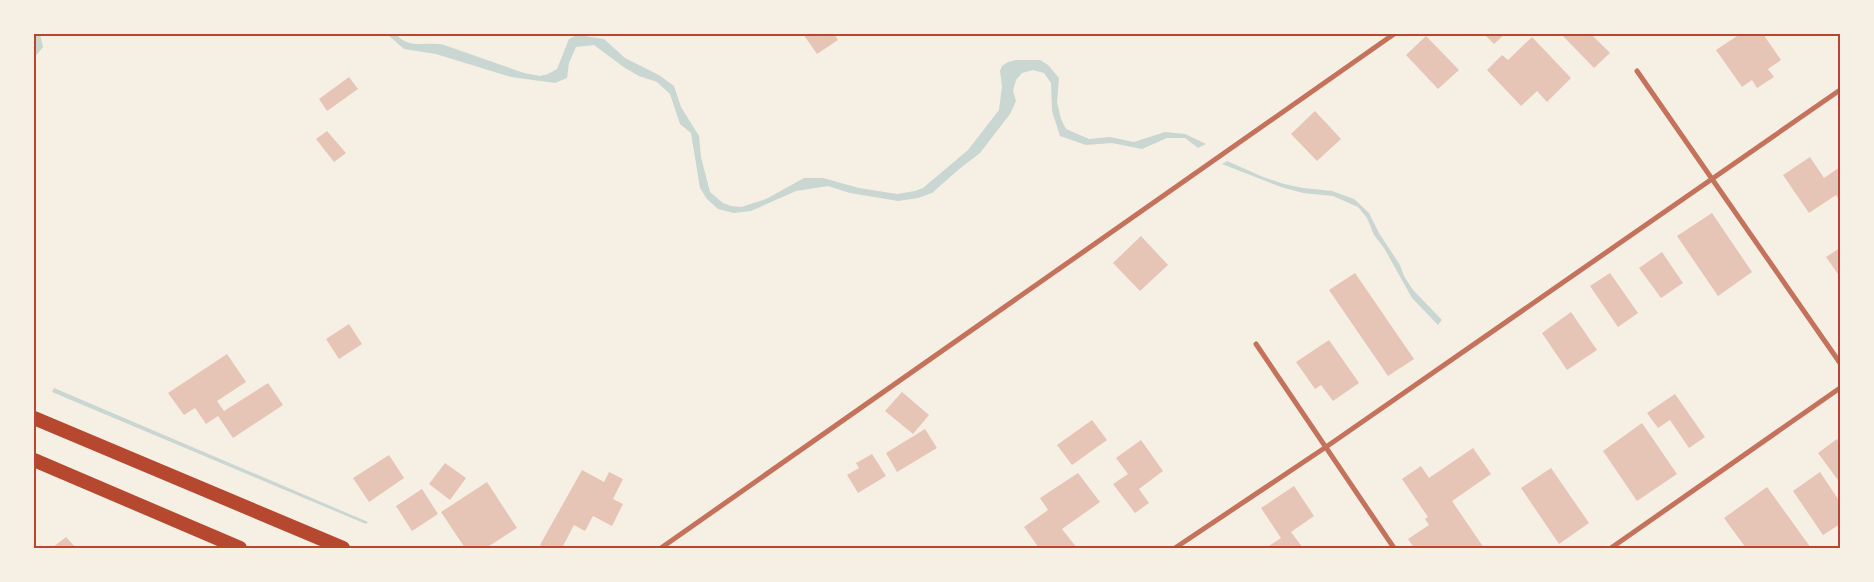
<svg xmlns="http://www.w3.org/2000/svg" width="1874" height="582" font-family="'Fira Sans',sans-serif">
<rect width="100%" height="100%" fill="#f6efe4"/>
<!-- water -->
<path fill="#c9d6d2" d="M 34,34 L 40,34 L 43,47 L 34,58 Z
M 387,34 L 396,34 C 409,50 425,41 444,45 L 524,73 L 540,76 L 548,74 L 557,69 L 569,39 L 577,35 L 604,39 L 625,58 L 659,75 L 674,86 L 681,107 L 699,136 L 701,157 L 710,192 L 723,203 L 731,206 L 741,207 L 766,199 L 804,178 L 823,178 L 859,188 L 897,194 L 915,191 L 923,188 L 968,150 L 999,110 L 1002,86 L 1000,71 L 1002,66 L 1008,62 L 1016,60 L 1040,60 L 1048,65 L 1059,78 L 1057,102 L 1061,119 L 1066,129 L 1089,139 L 1110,137 L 1134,142 L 1165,132 L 1185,134 L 1206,144 L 1198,148 L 1185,138 L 1167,138 L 1142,149 L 1112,143 L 1086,145 L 1060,136 L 1052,111 L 1051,83 L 1044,73 L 1033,70 L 1022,73 L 1016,80 L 1013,91 L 1016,101 L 1010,114 L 980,153 L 958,170 L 932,193 L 918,198 L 898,201 L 850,193 L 828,186 L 796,191 L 751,211 L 734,213 L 718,209 L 707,199 L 700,188 L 691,133 L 680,124 L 670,94 L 657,82 L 639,76 L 625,68 L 594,45 L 576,47 L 569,63 L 567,78 L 555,83 L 511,77 L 436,54 L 404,49 Z
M 1227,161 L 1263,177 L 1284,184 L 1303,188 L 1332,191 L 1354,199 L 1369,213 L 1379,233 L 1400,265 L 1404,276 L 1413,290 L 1442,320 L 1438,325 L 1412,298 L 1384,248 L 1374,235 L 1367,218 L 1358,207 L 1333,196 L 1303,193 L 1281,187 L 1222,164 Z
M 54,388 L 368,522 L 366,524 L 52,392 Z"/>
<!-- building -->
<path fill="#e6c5b7" d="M 803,34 L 834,34 L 838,40 L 817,54 Z
M 1484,34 L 1505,34 L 1494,44 Z
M 1561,34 L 1591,34 L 1610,53 L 1594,68 Z
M 1740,34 L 1763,34 L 1781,60 L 1768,69 L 1774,77 L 1757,88 L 1752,80 L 1742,87 L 1716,50 Z
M 1426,36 L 1459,70 L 1438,89 L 1406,55 Z
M 1532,37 L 1571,78 L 1547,102 L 1537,91 L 1521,106 L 1487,70 L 1502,55 L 1508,60 Z
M 349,77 L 358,89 L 327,111 L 319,99 Z
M 1315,111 L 1341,139 L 1317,161 L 1291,134 Z
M 327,131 L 346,153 L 334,162 L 316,139 Z
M 1810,157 L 1824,178 L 1840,167 L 1840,201 L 1836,195 L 1809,213 L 1783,175 Z
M 1712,213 L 1752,272 L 1718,296 L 1677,236 Z
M 1141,236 L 1168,265 L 1140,291 L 1113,263 Z
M 1840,248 L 1840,277 L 1826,257 Z
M 1662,252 L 1683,283 L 1661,298 L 1639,268 Z
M 1355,273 L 1414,359 L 1388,376 L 1329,290 Z
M 1610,273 L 1638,313 L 1618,327 L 1590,286 Z
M 1571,312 L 1597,350 L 1567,370 L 1542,333 Z
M 349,324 L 362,344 L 339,359 L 326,339 Z
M 1329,340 L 1359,383 L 1333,401 L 1321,385 L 1315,389 L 1296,362 Z
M 227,354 L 246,382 L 217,401 L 224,411 L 268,383 L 283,405 L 233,438 L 218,416 L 206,424 L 195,408 L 184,415 L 168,393 Z
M 902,392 L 929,415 L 913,434 L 885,411 Z
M 1675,394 L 1705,437 L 1689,448 L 1670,420 L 1658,428 L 1647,413 Z
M 1092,420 L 1107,440 L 1072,465 L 1057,445 Z
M 1642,423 L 1677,474 L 1637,501 L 1603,451 Z
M 925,429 L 937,448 L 897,472 L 886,453 Z
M 1837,439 L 1840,443 L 1840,483 L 1818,453 Z
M 1141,440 L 1163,471 L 1139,489 L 1149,503 L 1135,513 L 1113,484 L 1128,474 L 1116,458 Z
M 1473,448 L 1491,474 L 1452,501 L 1484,548 L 1414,548 L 1408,539 L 1429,525 L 1425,519 L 1428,517 L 1402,479 L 1421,466 L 1429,478 Z
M 872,454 L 886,476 L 858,493 L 847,475 L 859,468 L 856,463 Z
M 389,455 L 404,478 L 369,502 L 353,478 Z
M 445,463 L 466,478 L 450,500 L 429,484 Z
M 1551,468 L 1589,523 L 1559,544 L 1521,488 Z
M 582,470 L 604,482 L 609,472 L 623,479 L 613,499 L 623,504 L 612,526 L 593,516 L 585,531 L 574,525 L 562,548 L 546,548 L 540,545 Z
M 1820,472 L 1840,502 L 1840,524 L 1823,535 L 1793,491 Z
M 1078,473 L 1100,502 L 1062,529 L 1077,548 L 1039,548 L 1024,527 L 1048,510 L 1040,498 Z
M 487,482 L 517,528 L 486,548 L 465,548 L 441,512 Z
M 1294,486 L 1314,516 L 1291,532 L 1303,548 L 1266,548 L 1281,538 L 1261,508 Z
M 1767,487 L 1811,548 L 1746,548 L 1724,518 Z
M 422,489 L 438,514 L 412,531 L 396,506 Z
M 66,537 L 76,548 L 52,548 Z"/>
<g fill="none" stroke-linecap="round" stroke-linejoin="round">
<!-- minor -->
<path stroke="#c5725c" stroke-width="5" d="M 1637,71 L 1840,363
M 1256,344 L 1394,548
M 661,548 L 1394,34
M 1175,548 L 1326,447 L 1840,90
M 1611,548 L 1840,388"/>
<!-- trunk -->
<path stroke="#b5482f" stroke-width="14" d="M 34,418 L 343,548
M 34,460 L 240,548"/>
</g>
<!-- border -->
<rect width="1874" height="582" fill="none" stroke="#f6efe4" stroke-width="70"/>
<rect x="35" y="35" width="1804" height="512" fill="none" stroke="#b5482f" stroke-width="2"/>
</svg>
